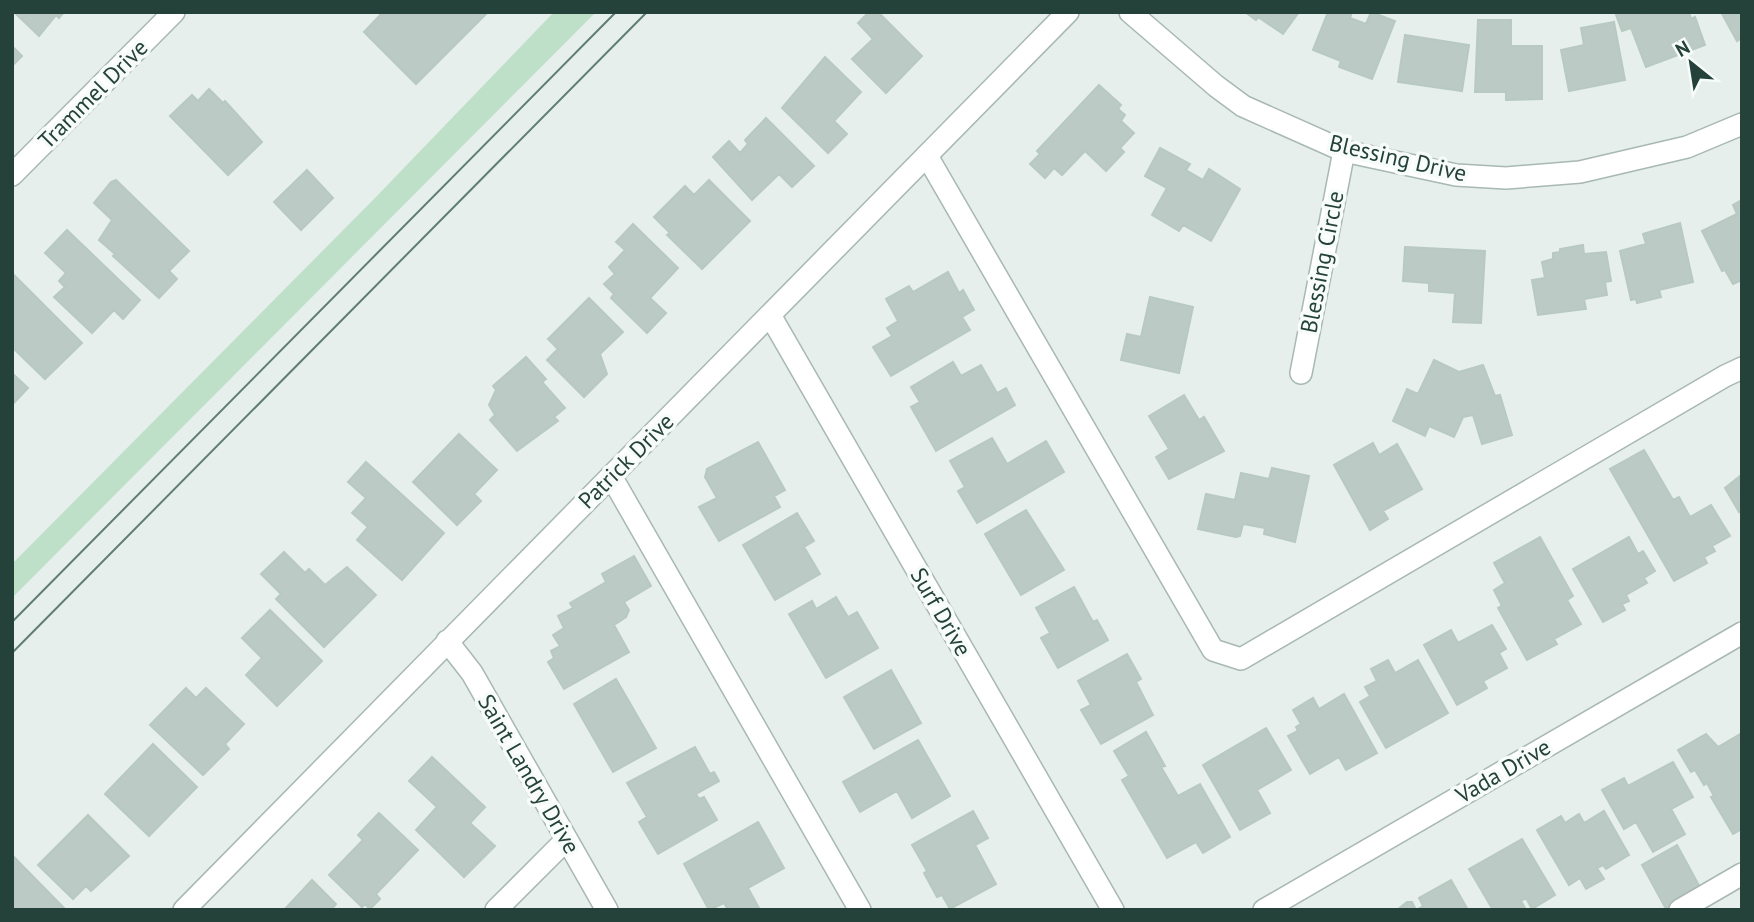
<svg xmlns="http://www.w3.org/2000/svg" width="1754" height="922" font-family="'PT Sans',sans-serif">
<rect width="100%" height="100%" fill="#e6efeb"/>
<!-- green -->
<path fill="#bfe0c8" d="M 554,12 L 596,12 L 12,598 L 12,564 L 374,199 Z"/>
<!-- building -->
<path fill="#bbcac4" stroke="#b8c9c2" stroke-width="2" d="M 14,12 L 64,12 L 59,18 L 56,15 L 39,36 Z
M 383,12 L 488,12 L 416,84 L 364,32 Z
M 869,12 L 878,12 L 922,56 L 886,93 L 852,59 L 873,39 L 858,23 Z
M 1245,12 L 1299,12 L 1283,34 L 1258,17 L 1256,20 Z
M 1328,12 L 1352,12 L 1350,18 L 1366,24 L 1371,12 L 1395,21 L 1372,79 L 1339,67 L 1341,61 L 1313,50 Z
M 1615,12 L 1645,12 L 1646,14 L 1652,12 L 1689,12 L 1691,19 L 1695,17 L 1705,45 L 1646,67 L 1631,28 L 1622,31 Z
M 1721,12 L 1742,12 L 1742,38 L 1737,41 Z
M 1478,20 L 1511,20 L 1511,46 L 1542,46 L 1542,99 L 1506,100 L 1506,92 L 1475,92 Z
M 1614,22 L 1625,80 L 1569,91 L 1561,50 L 1584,45 L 1581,28 Z
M 1405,35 L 1469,45 L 1462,91 L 1398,82 Z
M 12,46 L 22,56 L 12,66 Z
M 825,57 L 861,92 L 834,121 L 847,134 L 828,153 L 782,108 Z
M 1099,85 L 1121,105 L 1118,109 L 1125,115 L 1121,121 L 1134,133 L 1120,148 L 1124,152 L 1106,171 L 1085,151 L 1062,175 L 1054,168 L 1045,178 L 1030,164 L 1040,154 L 1037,151 Z
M 209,89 L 223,103 L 225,101 L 262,142 L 228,175 L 170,116 L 192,95 L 198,101 Z
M 766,118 L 814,166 L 792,187 L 779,174 L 752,200 L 713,157 L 729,141 L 740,153 L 748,144 L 745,140 Z
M 1160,148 L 1190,164 L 1186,170 L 1203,180 L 1209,169 L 1240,189 L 1211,241 L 1183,225 L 1179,231 L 1152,215 L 1167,188 L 1145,176 Z
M 307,170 L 333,198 L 301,230 L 274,202 Z
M 116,180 L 189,251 L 169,271 L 177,279 L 159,298 L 113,256 L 115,254 L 99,240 L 112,220 L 94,203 L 111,182 Z
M 709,180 L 750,221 L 702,269 L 667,235 L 670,233 L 654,217 L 685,186 L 694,195 Z
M 1742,200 L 1742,280 L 1733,284 L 1725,270 L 1722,271 L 1702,231 L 1737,214 L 1733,205 Z
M 1680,223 L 1693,282 L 1659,290 L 1661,297 L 1637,303 L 1636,299 L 1631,300 L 1620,251 L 1646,244 L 1643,234 Z
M 633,224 L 678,268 L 650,298 L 666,313 L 647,333 L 611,298 L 614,294 L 604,284 L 615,274 L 609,267 L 625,250 L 616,242 Z
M 67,230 L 140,300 L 123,319 L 114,310 L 92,333 L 54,297 L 65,287 L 59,281 L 66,273 L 45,253 Z
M 1583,245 L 1584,254 L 1606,252 L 1611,281 L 1605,282 L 1607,295 L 1584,299 L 1586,309 L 1538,315 L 1532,280 L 1545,278 L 1542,262 L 1553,259 L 1553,253 L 1560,252 L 1560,249 Z
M 1405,247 L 1485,251 L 1481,323 L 1453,322 L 1455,293 L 1429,291 L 1429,283 L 1403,281 Z
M 948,272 L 959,293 L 963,290 L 974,310 L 962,317 L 970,330 L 891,376 L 873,347 L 892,336 L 887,328 L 898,321 L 886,299 L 909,286 L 913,292 Z
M 13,274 L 82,343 L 45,379 L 12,347 Z
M 1150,297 L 1193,307 L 1179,373 L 1121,360 L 1127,334 L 1141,337 Z
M 589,298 L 623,332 L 600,354 L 607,374 L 584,397 L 547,360 L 558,349 L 548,339 Z
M 526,357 L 546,379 L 542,382 L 565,408 L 554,417 L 558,421 L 517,451 L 490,420 L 495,415 L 489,405 L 496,390 L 493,386 Z
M 1434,360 L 1459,372 L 1483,365 L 1495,396 L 1500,395 L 1512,435 L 1482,444 L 1473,415 L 1463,417 L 1454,437 L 1429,426 L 1425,436 L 1393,421 L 1407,389 L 1418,394 Z
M 953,362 L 961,376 L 981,365 L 997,393 L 1006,388 L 1015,405 L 936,451 L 911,407 L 920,402 L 911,387 Z
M 12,373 L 28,388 L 12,405 Z
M 1184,395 L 1199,420 L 1204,417 L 1224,451 L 1169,479 L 1156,457 L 1169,449 L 1149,416 Z
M 459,434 L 497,470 L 474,494 L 481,501 L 457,525 L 413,482 Z
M 992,438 L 1007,464 L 1046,441 L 1064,472 L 977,523 L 958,491 L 965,487 L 950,461 Z
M 758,442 L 785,490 L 774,496 L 780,507 L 719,541 L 699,507 L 717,498 L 705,477 L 707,469 Z
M 1373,443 L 1379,455 L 1397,444 L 1422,489 L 1383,511 L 1388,519 L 1370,530 L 1334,465 Z
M 1644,450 L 1673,500 L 1679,497 L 1690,517 L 1711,505 L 1730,536 L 1712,546 L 1715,551 L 1704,557 L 1707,563 L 1674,581 L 1610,469 Z
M 366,462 L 444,533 L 402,580 L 357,540 L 368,527 L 352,513 L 366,498 L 348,482 Z
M 1272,468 L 1309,476 L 1295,542 L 1264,534 L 1265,528 L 1243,524 L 1240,536 L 1236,537 L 1198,529 L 1206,494 L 1235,500 L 1241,473 L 1269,479 Z
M 1740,476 L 1742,510 L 1739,512 L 1725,488 Z
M 1026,510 L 1064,570 L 1021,595 L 985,534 Z
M 797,513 L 814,541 L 804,547 L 820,574 L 775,600 L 743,545 Z
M 1540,537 L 1573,596 L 1567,600 L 1581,624 L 1554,639 L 1557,644 L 1527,660 L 1498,608 L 1502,606 L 1494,590 L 1505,583 L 1494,563 Z
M 1629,537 L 1638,554 L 1643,551 L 1655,571 L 1644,578 L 1647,583 L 1626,595 L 1629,601 L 1622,604 L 1625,610 L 1603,622 L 1573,569 Z
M 284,552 L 305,573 L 309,569 L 325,585 L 347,567 L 376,595 L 324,647 L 276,599 L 281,594 L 261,574 Z
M 634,556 L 651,586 L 624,602 L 629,610 L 626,617 L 614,625 L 629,652 L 564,689 L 548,662 L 554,658 L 551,651 L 560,646 L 553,635 L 564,628 L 558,616 L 573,608 L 570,603 L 606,582 L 602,574 Z
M 1074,587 L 1093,622 L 1097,620 L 1108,640 L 1058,668 L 1041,638 L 1050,633 L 1036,608 Z
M 836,597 L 848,617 L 857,612 L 878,648 L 826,678 L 789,614 L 812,601 L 816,609 Z
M 270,610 L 322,661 L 277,706 L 246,675 L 262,658 L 242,638 Z
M 1492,625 L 1506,649 L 1499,653 L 1507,668 L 1483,681 L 1487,688 L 1457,705 L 1424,645 L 1451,630 L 1458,643 Z
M 1127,654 L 1141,679 L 1136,682 L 1153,715 L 1101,744 L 1081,710 L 1091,705 L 1078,681 Z
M 1388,660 L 1395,673 L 1418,660 L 1448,713 L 1386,748 L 1360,702 L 1370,696 L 1365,687 L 1377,681 L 1371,669 Z
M 891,670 L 921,723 L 874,749 L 844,697 Z
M 616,679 L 656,748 L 613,772 L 574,704 Z
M 186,688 L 196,698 L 206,688 L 244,724 L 225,744 L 229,749 L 203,775 L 150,725 Z
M 1344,694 L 1377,753 L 1346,770 L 1339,757 L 1310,774 L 1288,736 L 1298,731 L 1296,727 L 1301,724 L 1293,710 L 1313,698 L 1319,709 Z
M 1266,728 L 1291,770 L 1257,790 L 1270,813 L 1240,830 L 1203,765 Z
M 1146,732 L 1165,766 L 1161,767 L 1178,796 L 1200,784 L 1230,837 L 1203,853 L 1196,842 L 1167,858 L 1122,780 L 1129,776 L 1114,751 Z
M 1742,733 L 1742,829 L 1733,834 L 1711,797 L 1714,796 L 1707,783 L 1704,785 L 1695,770 L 1691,772 L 1678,750 L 1706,734 L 1718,747 Z
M 918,740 L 950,796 L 912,818 L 897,791 L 860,812 L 843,782 Z
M 153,744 L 197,787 L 149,836 L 105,794 Z
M 695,747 L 710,774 L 714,772 L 719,781 L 696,794 L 699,799 L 704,797 L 717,820 L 658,854 L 639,822 L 647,817 L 627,783 Z
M 432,757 L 485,807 L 470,823 L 495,846 L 464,877 L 416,830 L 437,807 L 409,781 Z
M 1673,762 L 1693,797 L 1671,809 L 1685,834 L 1653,852 L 1636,822 L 1624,829 L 1602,790 L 1624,778 L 1628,786 Z
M 973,811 L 988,838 L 975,845 L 996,884 L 950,909 L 942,895 L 937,897 L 924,873 L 927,871 L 912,845 Z
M 1604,811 L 1629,855 L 1606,869 L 1603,865 L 1597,868 L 1604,879 L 1586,889 L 1580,878 L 1569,885 L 1537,830 L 1561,816 L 1565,823 L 1579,814 L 1584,823 Z
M 379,813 L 418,850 L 376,894 L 380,899 L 370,909 L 365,904 L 362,907 L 329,875 L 363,840 L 358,835 Z
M 88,815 L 129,856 L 91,891 L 86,886 L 73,899 L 38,865 Z
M 758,822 L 784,868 L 748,888 L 759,908 L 755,910 L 728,910 L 724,903 L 709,910 L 684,864 Z
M 1522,839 L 1555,895 L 1532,909 L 1526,898 L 1521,901 L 1525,908 L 1521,910 L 1493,910 L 1469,869 Z
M 1677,845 L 1701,889 L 1666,909 L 1642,865 Z
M 12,855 L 66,910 L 12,910 Z
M 312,880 L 336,904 L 331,910 L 284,910 Z
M 1451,880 L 1468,910 L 1397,910 L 1407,902 L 1412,902 L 1416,910 L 1423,906 L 1419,898 Z"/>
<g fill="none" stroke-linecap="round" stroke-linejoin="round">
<!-- minor casing -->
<g stroke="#a8b8b2" stroke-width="24">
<path id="minor" d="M 1130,12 L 1216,86 L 1243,106 L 1344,151 L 1456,175 L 1506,178 L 1580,172 L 1687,147 L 1742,124
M 927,156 L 1213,650 L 1241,659 L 1725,376 L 1742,368
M 12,175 L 174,12
M 770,315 L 1113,910
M 1301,373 L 1344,151
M 611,476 L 860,910
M 447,641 L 472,673 L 607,910
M 184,910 L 1068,12
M 496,910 L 566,840
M 1264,910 L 1742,633
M 1680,910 L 1742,874"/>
</g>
<!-- minor -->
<use href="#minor" stroke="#fff" stroke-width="21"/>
<!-- tram -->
<path stroke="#5f7d75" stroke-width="2" d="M 12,622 L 616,12
M 12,653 L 647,12"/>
</g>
<g text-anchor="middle" stroke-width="7" stroke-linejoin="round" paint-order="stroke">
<!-- street labels -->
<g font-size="23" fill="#24423a" stroke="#f7fbf9">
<text transform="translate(93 94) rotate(-45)" y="8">Trammel Drive</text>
<text transform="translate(1398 158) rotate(13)" y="8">Blessing Drive</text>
<text transform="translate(1322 262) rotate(-79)" y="8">Blessing Circle</text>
<text transform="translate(626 461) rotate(-45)" y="8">Patrick Drive</text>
<text transform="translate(941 612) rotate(60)" y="8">Surf Drive</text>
<text transform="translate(1503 771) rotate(-30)" y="8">Vada Drive</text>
<text transform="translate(529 774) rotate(60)" y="8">Saint Landry Drive</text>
</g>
</g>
<!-- border -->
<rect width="1754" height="922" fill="none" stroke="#24423a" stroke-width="28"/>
<!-- north arrow -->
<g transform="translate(1691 63) rotate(330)" stroke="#f7fbf9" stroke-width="5" paint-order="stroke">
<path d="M0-5L12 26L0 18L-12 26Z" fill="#24423a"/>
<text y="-10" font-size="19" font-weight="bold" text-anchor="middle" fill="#24423a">N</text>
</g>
</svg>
